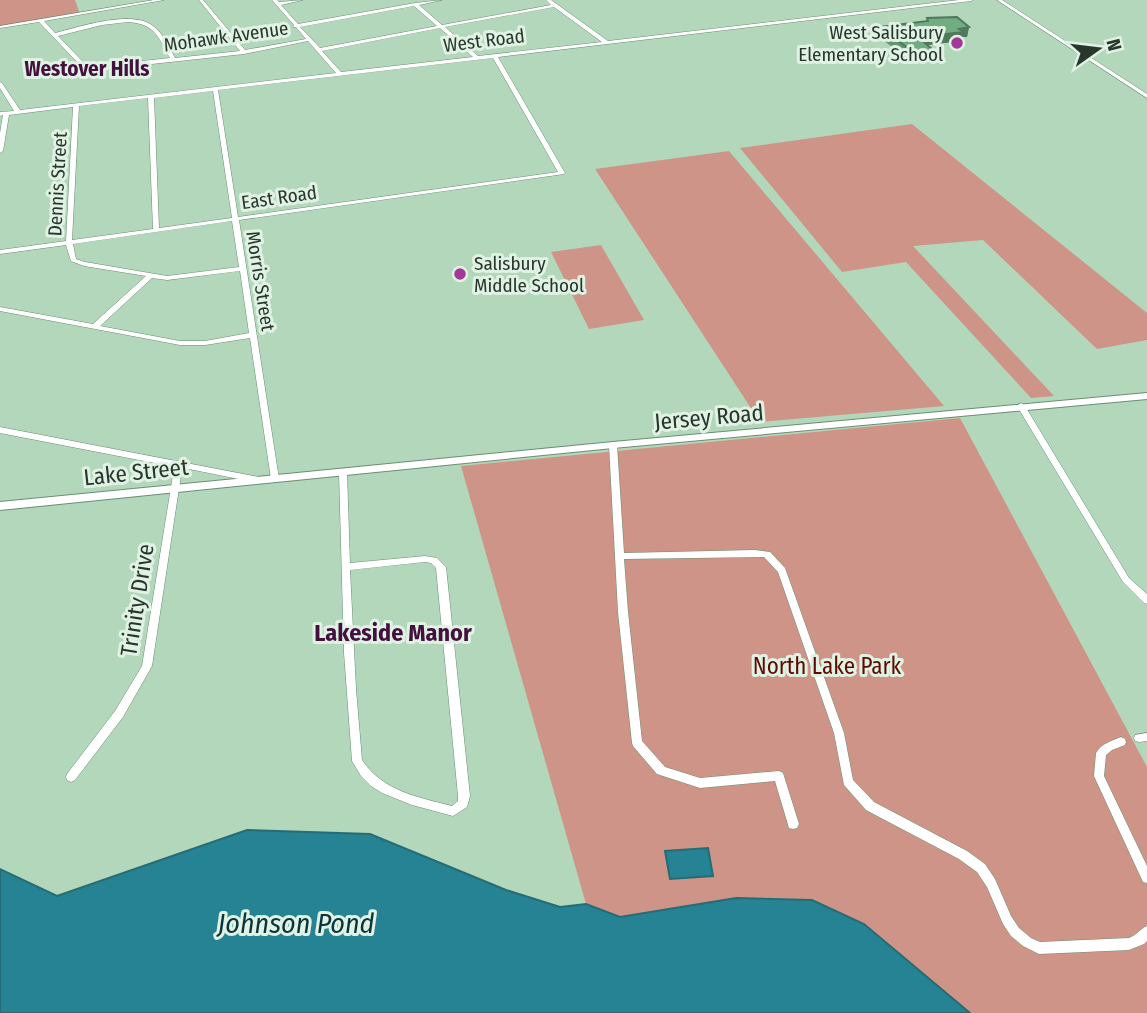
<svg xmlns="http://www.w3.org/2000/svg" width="1147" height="1013" font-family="'Fira Sans Condensed',sans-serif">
<rect width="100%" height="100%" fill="#b3d7bb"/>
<!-- green -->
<path fill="#ce9487" d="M 0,0 L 75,0 L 80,14 L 0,27 Z
M 912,124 L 1147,313 L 1147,340 L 1097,349 L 983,240 L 913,246 L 1054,396 L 1031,398 L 906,262 L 842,272 L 740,148 Z
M 729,151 L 944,406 L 760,422 L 595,169 Z
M 601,245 L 644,320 L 589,329 L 551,252 Z
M 960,418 L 1147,767 L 1147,1013 L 970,1013 L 864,924 L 736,898 L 620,917 L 586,904 L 461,466 Z"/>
<!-- water -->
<path fill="#258394" stroke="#266c74" stroke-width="2" d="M 247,830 L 370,834 L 506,890 L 560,907 L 586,904 L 620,917 L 736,898 L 812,900 L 864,924 L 970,1013 L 0,1013 L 0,869 L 57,896 Z
M 708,848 L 713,876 L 670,879 L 665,851 Z"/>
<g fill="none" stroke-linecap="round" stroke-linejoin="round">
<!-- minor casing -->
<g stroke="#6c8d74" stroke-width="1">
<path id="minor" d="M 154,0 L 164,0 L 44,21 L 55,33 C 79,27 132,9 153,26 C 163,33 169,47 175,58 L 240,51 L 199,0 L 203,0 L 245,50 L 306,39 L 296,27 L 293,27 L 294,25 L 272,0 L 277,0 L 279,2 L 303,0 L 281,5 L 298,24 L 415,3 L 442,0 L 419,5 L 442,25 L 551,5 L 546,0 L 551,0 L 608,41 L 959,0 L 973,0 L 971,1 L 498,57 L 565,173 L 564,174 L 239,220 L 279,479 L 275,482 L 271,479 L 250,338 L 205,345 L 180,345 L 0,311 L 0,307 L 93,324 L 146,276 L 84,266 L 71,261 L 66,245 L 0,254 L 0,250 L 66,241 L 73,107 L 9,115 L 3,151 L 0,153 L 0,133 L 3,115 L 0,116 L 0,112 L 14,111 L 0,88 L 0,82 L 2,83 L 20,110 L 336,73 L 308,41 L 244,54 L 96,70 L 79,64 L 39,22 L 0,28 L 0,26 ZM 414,6 L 437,26 L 320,48 L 300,27 ZM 554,7 L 602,42 L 478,56 L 445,27 ZM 128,22 C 156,24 158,37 170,58 L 96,66 L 83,62 L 58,36 L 102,25 ZM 440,28 L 473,57 L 341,72 L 322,51 ZM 493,58 L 558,172 L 238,217 L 218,90 ZM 213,91 L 232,218 L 159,228 L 154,98 ZM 148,98 L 153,229 L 72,240 L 79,106 ZM 232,221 L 239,267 L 167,276 L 85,262 L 76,259 L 73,244 ZM 240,271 L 249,333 L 205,341 L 180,341 L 100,326 L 152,278 L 167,280 Z
M 997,0 L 1002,0 L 1147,94 L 1147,98 Z
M 1021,403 L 1025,406 L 1129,578 L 1147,594 L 1147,604 L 1144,603 L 1123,582 L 1017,406 Z
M 0,427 L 259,477 L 263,480 L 259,483 L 179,467 L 181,475 L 152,666 L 123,717 L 75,780 L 71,782 L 67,780 L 66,777 L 67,774 L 115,711 L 142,666 L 173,475 L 170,466 L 0,433 Z
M 613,442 L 617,445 L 624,553 L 755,550 L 770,552 L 785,568 L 844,733 L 853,780 L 874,802 L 967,851 L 985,864 L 995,879 L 1011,916 L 1019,928 L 1031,938 L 1040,942 L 1129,938 C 1137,935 1140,929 1147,926 L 1147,941 L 1144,944 L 1129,950 L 1039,954 L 1023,946 L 1011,936 L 1003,924 L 987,887 L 977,872 L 959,859 L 866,810 L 844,785 L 834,733 L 778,572 L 764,557 L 624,559 L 628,612 L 642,741 L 665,767 L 700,778 L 779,771 L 783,773 L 799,824 L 797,828 L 793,829 L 789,828 L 775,781 L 700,788 L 657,774 L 633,746 L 632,743 L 618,612 L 609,445 Z
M 343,469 L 347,472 L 350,563 L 425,556 L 437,558 L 446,567 L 470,796 L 467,807 L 453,816 L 412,805 L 382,793 L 371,786 L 361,776 L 352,761 L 344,653 L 339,472 ZM 425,562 L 431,563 L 436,568 L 458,796 L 458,801 L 452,806 C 417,797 383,791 362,760 L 356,689 L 350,570 Z
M 1147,733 L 1147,741 L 1139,742 L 1135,741 L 1134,738 L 1135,735 Z
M 1121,737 L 1125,739 L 1126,742 L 1125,745 L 1112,750 L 1106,755 L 1104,776 L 1147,866 L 1147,883 L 1143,882 L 1094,776 L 1096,753 C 1101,744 1111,741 1121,737 Z"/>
</g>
<!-- tertiary casing -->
<g stroke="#6c8d74" stroke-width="2">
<path id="tertiary" d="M 1147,393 L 1147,399 L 613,448 L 0,510 L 0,502 L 613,442 Z"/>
</g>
<!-- minor -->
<use href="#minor" fill="#fff" fill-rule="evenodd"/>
<!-- tertiary -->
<use href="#tertiary" fill="#fff" fill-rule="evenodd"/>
</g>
<!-- wall -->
<path fill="#629570" d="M 927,18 L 969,27 L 967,37 L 962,37 L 961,41 L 928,45 L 933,50 L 931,59 L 911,62 L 878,36 L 880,27 L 926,22 Z"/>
<!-- shaded-wall -->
<path fill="#50795b" d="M 969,27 L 967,37 L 962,37 L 961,41 L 917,46 L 918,37 Z
M 933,50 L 931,59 L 911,62 L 913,52 Z"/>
<!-- building -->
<path fill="#72ad82" stroke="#50795b" stroke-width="2" d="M 957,17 L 969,27 L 959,29 L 964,32 L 918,37 L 933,50 L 913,52 L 880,27 L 928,21 L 927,18 Z"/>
<!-- markers -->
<g fill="#a43898" stroke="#e0f2e4" stroke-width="2.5">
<circle cx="957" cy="43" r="7"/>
<circle cx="460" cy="274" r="7"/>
</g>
<g text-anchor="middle" stroke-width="6" stroke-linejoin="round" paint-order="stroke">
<!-- far-poi labels -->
<g font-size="19" fill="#28362b" stroke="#e0f2e4" text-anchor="end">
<text x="943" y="39">West Salisbury<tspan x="943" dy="22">Elementary School</tspan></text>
<text x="474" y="270" text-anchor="start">Salisbury<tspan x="474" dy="22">Middle School</tspan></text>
</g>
<!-- far-street labels -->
<g font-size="19" fill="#28362b" stroke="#e0f2e4">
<text transform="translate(226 36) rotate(-8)" y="7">Mohawk Avenue</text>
<text transform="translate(484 40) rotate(-7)" y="7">West Road</text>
<text transform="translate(57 184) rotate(-87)" y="7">Dennis Street</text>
<text transform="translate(279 197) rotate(-8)" y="7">East Road</text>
<text transform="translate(261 281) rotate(81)" y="7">Morris Street</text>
</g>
<!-- far-neighbourhood labels -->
<g font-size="21" font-weight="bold" fill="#44103e" stroke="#e0f2e4">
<text x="87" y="76">Westover Hills</text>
</g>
<!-- street labels -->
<g font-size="23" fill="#28362b" stroke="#e0f2e4">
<text transform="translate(709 417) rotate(-5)" y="8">Jersey Road</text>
<text transform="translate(136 472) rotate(-6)" y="8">Lake Street</text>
<text transform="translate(137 600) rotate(-81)" y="8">Trinity Drive</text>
</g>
<!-- park labels -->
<g font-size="23" fill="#5e0a00" stroke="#e0f2e4">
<text x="827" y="674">North Lake Park</text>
</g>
<!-- neighbourhood labels -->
<g font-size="24" font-weight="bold" fill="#44103e" stroke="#e0f2e4">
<text x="393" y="641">Lakeside Manor</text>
</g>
<!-- near-water labels -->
<g font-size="28" font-style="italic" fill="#09343c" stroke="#e0f2e4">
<text x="296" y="933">Johnson Pond</text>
</g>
</g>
<!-- north arrow -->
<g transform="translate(1098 49) rotate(76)" stroke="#e0f2e4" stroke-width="5" paint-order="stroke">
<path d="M0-5L12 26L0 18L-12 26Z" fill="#28362b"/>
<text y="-10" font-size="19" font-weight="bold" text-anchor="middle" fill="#28362b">N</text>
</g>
</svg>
